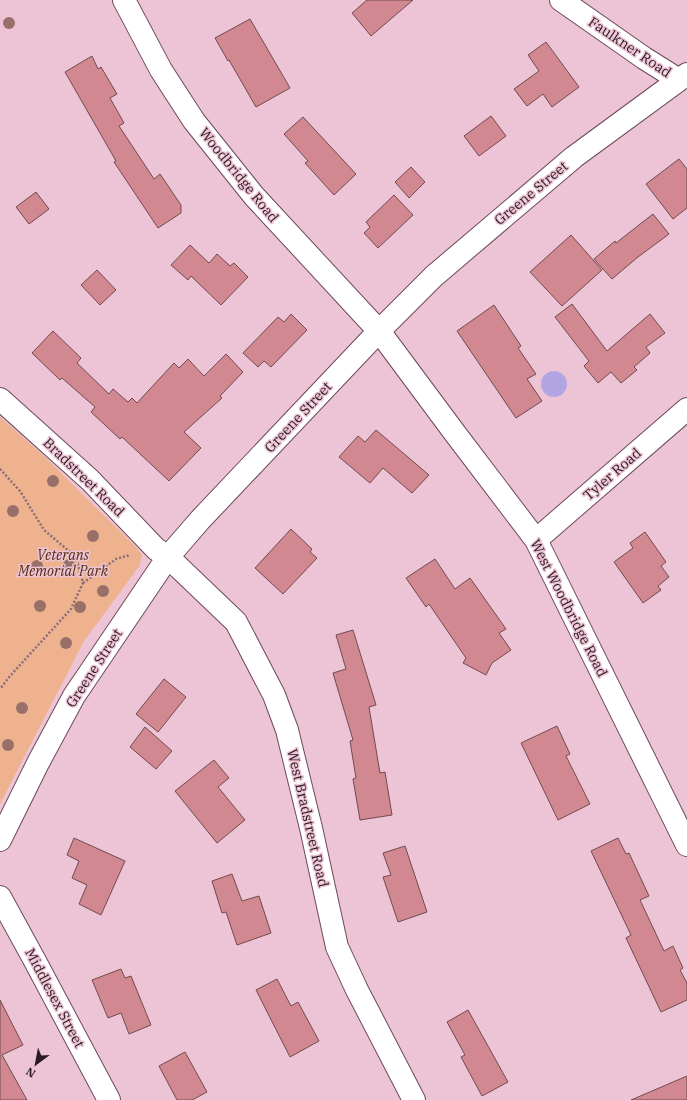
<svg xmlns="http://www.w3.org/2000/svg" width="687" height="1100" font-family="'IBM Plex Serif',serif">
<rect width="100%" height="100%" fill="#edc4d5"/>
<!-- green -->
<path fill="#eeb28e" d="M 0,417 L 45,457 L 135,546 L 142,555 L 140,565 L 84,641 L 0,804 Z"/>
<!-- water -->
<path fill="#b1a5e4" d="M541 384a13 13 0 1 1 26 0a13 13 0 1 1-26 0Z"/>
<!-- building -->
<path fill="#d18890" stroke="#704b4f" d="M 367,0 L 413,0 L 371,36 L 352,13 Z
M 250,19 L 290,88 L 256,107 L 229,60 L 228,61 L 215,38 Z
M 546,42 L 579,87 L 552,107 L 543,94 L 527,106 L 514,89 L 539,71 L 528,55 Z
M 92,56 L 98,69 L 101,67 L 117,94 L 110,98 L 124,123 L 119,126 L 154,179 L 160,174 L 181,205 L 181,213 L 158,228 L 114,162 L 116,161 L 65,72 Z
M 491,116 L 506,136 L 479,156 L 464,136 Z
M 303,117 L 356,174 L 334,195 L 305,163 L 308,161 L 284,134 Z
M 679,159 L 687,169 L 687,208 L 673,219 L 646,184 Z
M 411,167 L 425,182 L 409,198 L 395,182 Z
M 36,192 L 49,209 L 29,224 L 16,207 Z
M 394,195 L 413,215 L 378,248 L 364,233 L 370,227 L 366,222 Z
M 653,214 L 669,234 L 638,257 L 612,279 L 594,259 L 615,241 L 616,243 Z
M 571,235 L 602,270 L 562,306 L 530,272 Z
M 190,245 L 209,263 L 217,254 L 230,266 L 234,263 L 248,277 L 221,305 L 191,276 L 188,280 L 171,265 Z
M 97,270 L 116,290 L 100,305 L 81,285 Z
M 572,304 L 607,351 L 650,314 L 665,333 L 646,347 L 650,353 L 634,367 L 637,370 L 621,383 L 611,372 L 598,383 L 584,366 L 589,361 L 555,317 Z
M 494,305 L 521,346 L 518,348 L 536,374 L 527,379 L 542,401 L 516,418 L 457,331 Z
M 291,314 L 307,330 L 271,367 L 264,361 L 258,367 L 243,353 L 278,317 L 284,322 Z
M 53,331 L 81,358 L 77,363 L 109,394 L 113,389 L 128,402 L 132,398 L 137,403 L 174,363 L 179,368 L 188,359 L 204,376 L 226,354 L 243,372 L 220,396 L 222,398 L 184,432 L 201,448 L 169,481 L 122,437 L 120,439 L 91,412 L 95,407 L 62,378 L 60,380 L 32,353 Z
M 376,430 L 429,475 L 412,493 L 383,468 L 370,483 L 339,457 L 358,436 L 365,442 Z
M 291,529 L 312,549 L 310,552 L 317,558 L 283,594 L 255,568 Z
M 645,532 L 666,562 L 661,566 L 669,577 L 658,586 L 661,590 L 643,603 L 614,562 L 633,548 L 630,543 Z
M 435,559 L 455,589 L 470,578 L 506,629 L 499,633 L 511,650 L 492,663 L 486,675 L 463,663 L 466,658 L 429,604 L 426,607 L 406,578 Z
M 353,630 L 376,705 L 369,707 L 380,773 L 385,772 L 392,815 L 360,820 L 353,779 L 356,778 L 350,741 L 353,740 L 333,673 L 346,669 L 336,635 Z
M 164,679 L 186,697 L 158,732 L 136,714 Z
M 557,726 L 570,754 L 566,756 L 590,804 L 558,820 L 521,743 Z
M 145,727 L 172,751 L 156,769 L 130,747 Z
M 214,760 L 229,778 L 218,787 L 245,820 L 217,843 L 175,791 Z
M 74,838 L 125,861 L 101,915 L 79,904 L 87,885 L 72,878 L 79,861 L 67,855 Z
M 618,838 L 626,854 L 629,853 L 649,896 L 640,900 L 664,951 L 673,946 L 683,968 L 680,970 L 687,983 L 687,1000 L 661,1012 L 626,938 L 631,935 L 591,851 Z
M 405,846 L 427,912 L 398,922 L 383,877 L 391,875 L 383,853 Z
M 232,874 L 242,901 L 259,896 L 271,933 L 237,945 L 226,912 L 222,913 L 212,881 Z
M 121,969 L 125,978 L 131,976 L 151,1025 L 129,1034 L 121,1013 L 108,1018 L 92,980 Z
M 277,979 L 291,1006 L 298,1002 L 319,1041 L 290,1057 L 256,990 Z
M 0,1000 L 23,1045 L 2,1055 L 27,1100 L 0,1100 Z
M 468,1010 L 508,1082 L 482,1096 L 461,1057 L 465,1055 L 447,1022 Z
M 185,1052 L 207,1092 L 192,1100 L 177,1100 L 159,1066 Z
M 687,1076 L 687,1100 L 631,1100 Z"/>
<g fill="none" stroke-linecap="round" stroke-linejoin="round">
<!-- minor casing -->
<g stroke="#6c4a59" stroke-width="24">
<path id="minor" d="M 124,0 L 161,70 L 194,121 L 254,196 L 379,331 L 454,432 L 536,540 L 687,845
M 561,0 L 644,58 L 679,80
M 0,399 L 90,480 L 156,549 L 168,557 L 236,622 L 274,695 L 287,730 L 311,828 L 337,947 L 357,990 L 414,1100
M 536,540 L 687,409
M 0,840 L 38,763 L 74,696 L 168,557 L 200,520 L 379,331 L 434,276 L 574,157 L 687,74
M 0,897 L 35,961 L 109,1100"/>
</g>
<!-- path -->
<path stroke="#896d79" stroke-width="2.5" stroke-dasharray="2 2" stroke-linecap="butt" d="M 0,469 L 20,491 L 44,530 L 76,557 L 83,583 L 71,609 L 10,676 L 0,689
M 83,583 L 116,559 L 130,555"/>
<!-- minor -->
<use href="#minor" stroke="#fff" stroke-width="22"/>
</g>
<!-- trees -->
<g fill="#997069">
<circle cx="9" cy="23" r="6"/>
<circle cx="53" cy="481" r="6"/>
<circle cx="13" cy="511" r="6"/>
<circle cx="93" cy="536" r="6"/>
<circle cx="69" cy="565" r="6"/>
<circle cx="37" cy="566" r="6"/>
<circle cx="103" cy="591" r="6"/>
<circle cx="40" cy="606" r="6"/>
<circle cx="80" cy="607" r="6"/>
<circle cx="66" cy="643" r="6"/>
<circle cx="22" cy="708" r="6"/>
<circle cx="8" cy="745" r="6"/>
</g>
<g text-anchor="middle" stroke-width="3" stroke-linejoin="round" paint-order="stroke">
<!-- street labels -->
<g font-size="14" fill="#2a1b21" stroke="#edc4d5">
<text transform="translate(630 47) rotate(34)" y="5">Faulkner Road</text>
<text transform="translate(239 175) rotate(51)" y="5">Woodbridge Road</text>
<text transform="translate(531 193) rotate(-40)" y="5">Greene Street</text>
<text transform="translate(298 417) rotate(-47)" y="5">Greene Street</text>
<text transform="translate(612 474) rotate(-41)" y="5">Tyler Road</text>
<text transform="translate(84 477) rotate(44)" y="5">Bradstreet Road</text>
<text transform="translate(569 608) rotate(63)" y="5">West Woodbridge Road</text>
<text transform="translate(94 668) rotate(-57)" y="5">Greene Street</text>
<text transform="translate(308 818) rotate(77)" y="5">West Bradstreet Road</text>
<text transform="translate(55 998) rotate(62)" y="5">Middlesex Street</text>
</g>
<!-- park labels -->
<g font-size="14" font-style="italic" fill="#552c10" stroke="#edc4d5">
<text x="63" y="560">Veterans<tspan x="63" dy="16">Memorial Park</tspan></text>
</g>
</g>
<!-- north arrow -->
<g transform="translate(36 1064) rotate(212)" stroke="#edc4d5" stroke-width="3" paint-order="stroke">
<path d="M0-3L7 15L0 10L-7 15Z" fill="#2a1b21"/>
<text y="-6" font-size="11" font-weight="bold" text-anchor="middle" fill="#2a1b21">N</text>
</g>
</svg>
